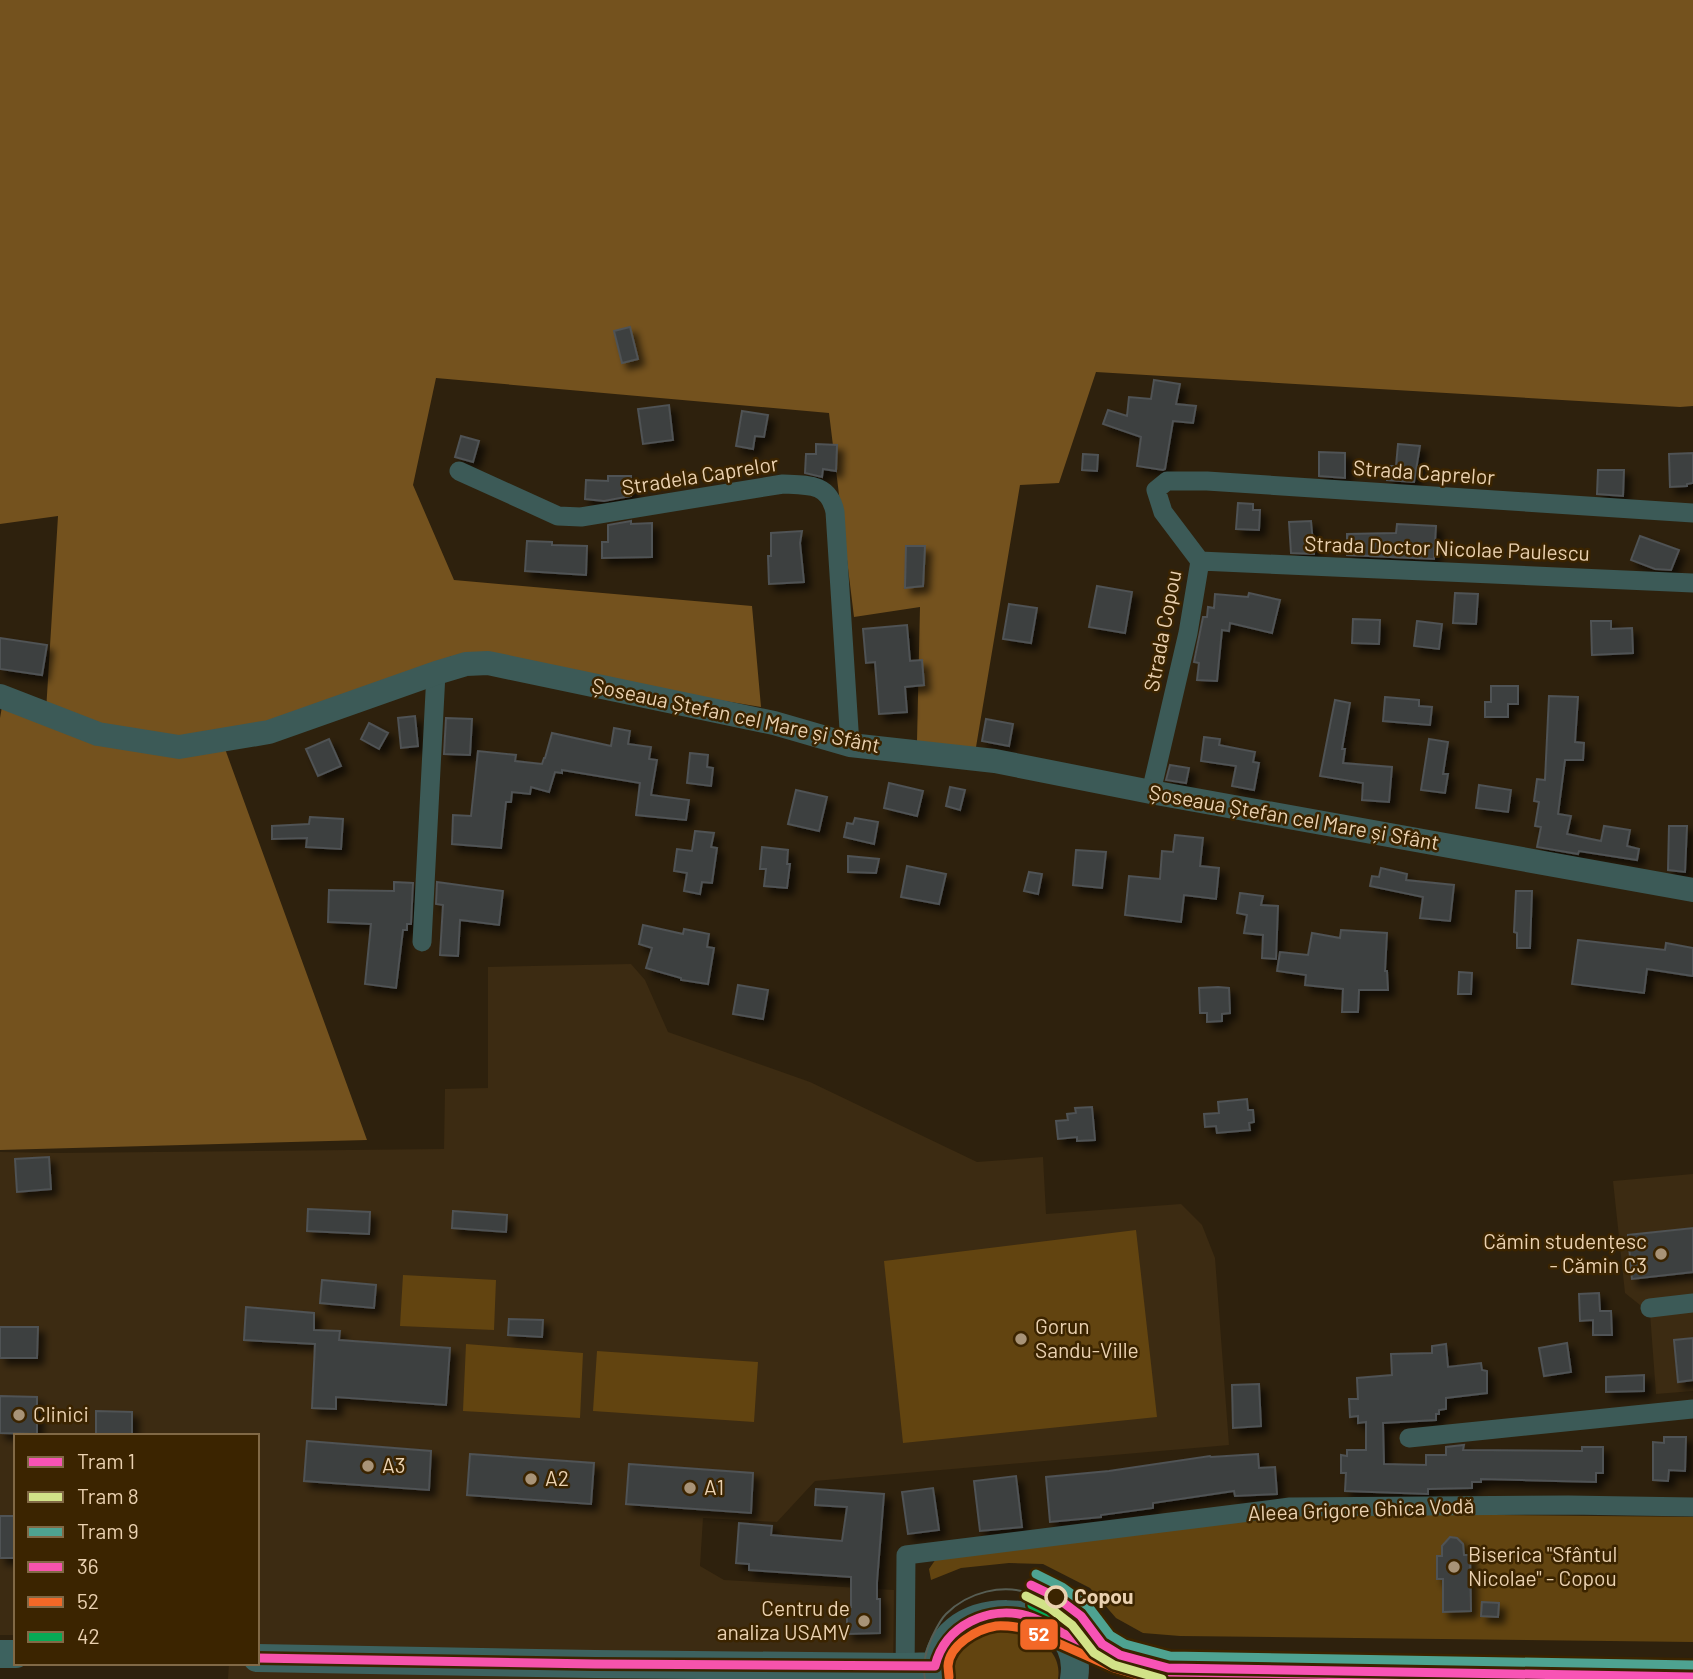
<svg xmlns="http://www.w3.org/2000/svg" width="1693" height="1679" font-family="Barlow,sans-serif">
<defs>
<filter id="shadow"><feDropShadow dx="6" dy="6" stdDeviation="3.5" flood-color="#0009"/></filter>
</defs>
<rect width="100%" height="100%" fill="#2e210d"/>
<!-- built -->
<path fill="#3c2b12" d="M 631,964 L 645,980 L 668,1032 L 810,1082 L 977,1162 L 1043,1157 L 1046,1214 L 1181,1204 L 1202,1225 L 1215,1258 L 1229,1445 L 815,1481 L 777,1522 L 703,1518 L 700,1566 L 724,1580 L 894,1590 L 893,1679 L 228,1679 L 229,1663 L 257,1663 L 257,1436 L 16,1436 L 16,1635 L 0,1635 L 0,1152 L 57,1153 L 444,1149 L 445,1089 L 488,1088 L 488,967 Z
M 1693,1174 L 1693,1391 L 1656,1394 L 1650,1313 L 1625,1293 L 1613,1181 Z"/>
<!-- green -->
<path fill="#624410" d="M 1136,1230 L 1157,1417 L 903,1443 L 884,1261 Z
M 403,1275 L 496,1280 L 494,1330 L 400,1326 Z
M 466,1344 L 583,1353 L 580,1418 L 463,1411 Z
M 597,1351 L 758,1362 L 754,1422 L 593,1411 Z
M 1301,1513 L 1693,1517 L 1693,1642 L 1180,1636 L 1143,1633 L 1116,1618 L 1090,1588 L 1043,1564 L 1009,1563 L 961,1568 L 931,1580 L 929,1569 L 938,1556 Z
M 1006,1630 C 1032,1633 1063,1648 1058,1679 L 956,1679 L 953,1667 L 961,1649 L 975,1637 L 988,1631 Z"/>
<!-- forest -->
<path fill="#74521e" d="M 0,0 L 1693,0 L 1693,406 L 1680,407 L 1096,372 L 1059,483 L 1020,485 L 975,753 L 917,741 L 920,607 L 854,617 L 829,413 L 436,378 L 413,485 L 454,580 L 752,606 L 761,707 L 452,656 L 268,728 L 180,743 L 46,711 L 58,516 L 0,524 Z
M 3,701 L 98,738 L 224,746 L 367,1140 L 0,1150 L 0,718 Z"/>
<!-- building -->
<path fill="#3e403f" stroke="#4f5254" stroke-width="2" filter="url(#shadow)" d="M 630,327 L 638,359 L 622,363 L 614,331 Z
M 1154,380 L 1180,384 L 1176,404 L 1196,406 L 1193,423 L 1173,421 L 1165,469 L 1163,470 L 1137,466 L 1141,437 L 1103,424 L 1108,410 L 1127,416 L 1129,397 L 1151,399 Z
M 669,405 L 673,440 L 643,444 L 638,409 Z
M 742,411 L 768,415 L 764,437 L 755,436 L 753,449 L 736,446 Z
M 461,436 L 479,441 L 473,462 L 455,457 Z
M 816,444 L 837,445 L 836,471 L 823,469 L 822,477 L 805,473 L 806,454 L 816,454 Z
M 1398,444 L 1420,446 L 1414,482 L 1387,480 L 1388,466 L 1396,466 Z
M 1319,452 L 1345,453 L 1345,478 L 1319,476 Z
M 1693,453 L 1693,483 L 1687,484 L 1687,486 L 1670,487 L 1669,454 Z
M 1083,454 L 1098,455 L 1097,471 L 1082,470 Z
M 1598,470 L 1624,470 L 1623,496 L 1597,494 Z
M 608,476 L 631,476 L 631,496 L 604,501 L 585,499 L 586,480 L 608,481 Z
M 1238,503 L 1253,504 L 1253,510 L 1260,510 L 1259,530 L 1236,529 Z
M 631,521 L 631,524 L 652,523 L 652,557 L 602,558 L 602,542 L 608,542 L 608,525 Z
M 1311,521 L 1314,554 L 1291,553 L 1289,522 Z
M 1397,524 L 1436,526 L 1434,559 L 1347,555 L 1347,534 L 1396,533 Z
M 802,531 L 800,543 L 804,582 L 769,584 L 768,556 L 771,556 L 771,533 Z
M 1640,536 L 1679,550 L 1671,570 L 1655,569 L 1631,560 Z
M 527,541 L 552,542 L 552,545 L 587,546 L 586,575 L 525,571 Z
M 906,546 L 925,546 L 923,586 L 905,588 Z
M 1097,586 L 1132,592 L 1125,633 L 1089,627 Z
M 1249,593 L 1280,600 L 1272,633 L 1230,623 L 1229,631 L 1222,630 L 1217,681 L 1197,680 L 1199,663 L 1194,662 L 1203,617 L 1207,617 L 1208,607 L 1214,608 L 1215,594 L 1248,597 Z
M 1455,593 L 1478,594 L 1476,624 L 1453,623 Z
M 1009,604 L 1037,608 L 1031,643 L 1003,639 Z
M 1353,619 L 1380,620 L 1379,644 L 1352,643 Z
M 1417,621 L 1442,624 L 1439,649 L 1414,646 Z
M 1591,621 L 1611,621 L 1611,629 L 1632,628 L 1633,653 L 1592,655 Z
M 907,625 L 910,661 L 922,660 L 924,685 L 905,687 L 907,712 L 879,714 L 875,662 L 866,663 L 863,629 Z
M 0,638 L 47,645 L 42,675 L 0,669 Z
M 1491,686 L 1518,686 L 1518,704 L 1508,704 L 1508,717 L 1485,717 L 1485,702 L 1491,702 Z
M 1549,696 L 1578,697 L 1575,742 L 1584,743 L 1583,760 L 1565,760 L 1558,814 L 1571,816 L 1567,834 L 1601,841 L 1604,826 L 1630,830 L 1627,846 L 1639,849 L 1637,860 L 1579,851 L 1578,854 L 1537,847 L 1541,827 L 1535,826 L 1539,802 L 1534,801 L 1537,779 L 1545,780 Z
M 1385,697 L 1419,700 L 1419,706 L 1432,707 L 1430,725 L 1383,721 Z
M 1335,700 L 1350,703 L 1342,749 L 1345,749 L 1343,763 L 1392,767 L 1389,802 L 1362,800 L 1363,783 L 1320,776 Z
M 415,716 L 418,746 L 401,748 L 398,718 Z
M 446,718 L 472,719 L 470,755 L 444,754 Z
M 986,719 L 1013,724 L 1009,746 L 982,741 Z
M 369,723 L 388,733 L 379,749 L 361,739 Z
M 614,728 L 630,731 L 628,744 L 651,747 L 649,759 L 657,760 L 651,795 L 689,800 L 686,820 L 636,815 L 640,783 L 562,770 L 562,773 L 555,772 L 549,792 L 531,787 L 530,794 L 512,792 L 511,802 L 506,802 L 501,848 L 452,844 L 453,815 L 471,816 L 478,751 L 516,755 L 515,761 L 542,764 L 544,758 L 545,758 L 552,733 L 611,746 Z
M 1204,737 L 1220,739 L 1219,745 L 1255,752 L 1253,762 L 1259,763 L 1254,790 L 1232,786 L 1236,766 L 1201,761 Z
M 329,739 L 341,766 L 318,776 L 306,749 Z
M 1429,739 L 1448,742 L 1443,774 L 1448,774 L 1445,793 L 1421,790 Z
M 690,753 L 708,755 L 707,767 L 713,768 L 711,786 L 687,783 Z
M 1170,765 L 1189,768 L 1186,783 L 1166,780 Z
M 889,783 L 923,791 L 917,816 L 884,808 Z
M 1479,785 L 1511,790 L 1508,812 L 1476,808 Z
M 950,787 L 965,790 L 960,810 L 946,806 Z
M 796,790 L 827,797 L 819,831 L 788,824 Z
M 310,817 L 343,819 L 341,849 L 306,847 L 307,838 L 272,839 L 272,826 L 309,824 Z
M 855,818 L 878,822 L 874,844 L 844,837 L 847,823 L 853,824 Z
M 1669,826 L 1687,826 L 1685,872 L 1668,870 Z
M 695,831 L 714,833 L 711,847 L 717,848 L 712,883 L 702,882 L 700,894 L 684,891 L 687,873 L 674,871 L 677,849 L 692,851 Z
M 1175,835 L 1203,838 L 1200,866 L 1219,868 L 1216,899 L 1184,895 L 1181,922 L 1125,915 L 1129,876 L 1160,879 L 1162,851 L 1173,852 Z
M 762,847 L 788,850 L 787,864 L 790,864 L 787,888 L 764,886 L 766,869 L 760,869 Z
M 1076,850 L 1106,852 L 1102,888 L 1073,885 Z
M 848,856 L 879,859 L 876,873 L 848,872 Z
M 907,866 L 946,874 L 939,904 L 901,897 Z
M 1381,868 L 1407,874 L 1406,880 L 1454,885 L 1450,921 L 1420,918 L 1423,897 L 1370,886 L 1372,876 L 1379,877 Z
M 1029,872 L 1042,874 L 1038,894 L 1024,891 Z
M 394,882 L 413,883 L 411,924 L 407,924 L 407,930 L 403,930 L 396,988 L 365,984 L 371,924 L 328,922 L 329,890 L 394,891 Z
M 437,882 L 503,891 L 499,925 L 460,920 L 458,956 L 440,955 L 443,905 L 436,904 Z
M 1516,891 L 1532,891 L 1530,948 L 1517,948 L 1517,933 L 1514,932 Z
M 1240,893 L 1263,896 L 1261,905 L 1278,906 L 1276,959 L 1262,958 L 1263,935 L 1244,933 L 1247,915 L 1237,913 Z
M 643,925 L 683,934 L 684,929 L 709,934 L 707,947 L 714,948 L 708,984 L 681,980 L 681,978 L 646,968 L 652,948 L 639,944 Z
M 1341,930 L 1387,933 L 1385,971 L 1387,971 L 1388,990 L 1359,990 L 1358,1012 L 1342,1012 L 1343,989 L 1305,985 L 1306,975 L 1277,971 L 1280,952 L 1308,955 L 1312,933 L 1340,938 Z
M 1578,940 L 1665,950 L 1666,943 L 1693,948 L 1693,976 L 1647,969 L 1644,993 L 1572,984 Z
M 1459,972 L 1472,973 L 1471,994 L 1458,994 Z
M 738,985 L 768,990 L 763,1019 L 733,1014 Z
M 1218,987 L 1229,988 L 1230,1013 L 1222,1014 L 1222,1021 L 1207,1022 L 1207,1013 L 1200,1013 L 1199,988 Z
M 1247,1099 L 1248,1110 L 1253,1110 L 1254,1122 L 1249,1123 L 1250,1130 L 1217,1133 L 1216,1126 L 1205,1127 L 1204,1114 L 1219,1113 L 1218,1102 Z
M 1092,1107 L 1095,1140 L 1077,1141 L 1077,1137 L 1058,1139 L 1056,1121 L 1068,1120 L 1067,1114 L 1076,1113 L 1075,1108 Z
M 49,1157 L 51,1189 L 17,1192 L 15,1159 Z
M 308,1209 L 370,1212 L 369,1234 L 307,1231 Z
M 453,1211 L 507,1215 L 506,1232 L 452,1228 Z
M 1693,1228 L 1693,1272 L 1632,1279 L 1628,1235 Z
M 322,1280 L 376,1285 L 374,1308 L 320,1303 Z
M 1599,1293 L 1600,1311 L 1611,1311 L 1612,1335 L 1593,1335 L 1593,1320 L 1580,1321 L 1579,1294 Z
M 246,1307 L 314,1313 L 314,1330 L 340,1331 L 339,1340 L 450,1348 L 446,1405 L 336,1397 L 336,1409 L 312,1408 L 315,1344 L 244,1340 Z
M 509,1319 L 543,1320 L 542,1337 L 508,1335 Z
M 0,1327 L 38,1327 L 37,1358 L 0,1358 Z
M 1693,1338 L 1693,1380 L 1678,1382 L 1674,1340 Z
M 1567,1343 L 1571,1372 L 1544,1376 L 1539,1348 Z
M 1446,1344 L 1448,1367 L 1481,1363 L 1482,1370 L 1487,1371 L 1487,1393 L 1446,1398 L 1446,1409 L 1439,1410 L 1439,1414 L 1436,1414 L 1436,1420 L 1383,1423 L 1384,1464 L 1426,1465 L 1426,1455 L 1446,1455 L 1446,1447 L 1464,1445 L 1463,1450 L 1582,1451 L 1582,1447 L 1603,1447 L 1603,1473 L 1596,1473 L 1596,1482 L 1481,1479 L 1481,1482 L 1472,1482 L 1472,1488 L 1428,1489 L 1428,1494 L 1345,1491 L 1346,1473 L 1341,1473 L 1341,1455 L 1347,1456 L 1347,1450 L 1366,1450 L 1366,1422 L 1358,1423 L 1358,1416 L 1350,1417 L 1349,1399 L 1358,1399 L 1357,1378 L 1392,1375 L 1391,1354 L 1432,1353 L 1432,1346 Z
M 1644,1375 L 1644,1391 L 1606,1392 L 1606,1377 Z
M 1259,1384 L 1261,1426 L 1233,1428 L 1232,1385 Z
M 0,1396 L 37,1397 L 37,1434 L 0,1433 Z
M 96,1411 L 132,1412 L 132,1436 L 96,1436 Z
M 1664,1437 L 1686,1437 L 1685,1471 L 1669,1470 L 1668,1481 L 1653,1480 L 1653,1442 L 1664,1443 Z
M 307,1441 L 431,1451 L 429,1490 L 304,1481 Z
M 470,1454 L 594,1463 L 591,1504 L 467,1495 Z
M 1258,1454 L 1259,1468 L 1275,1467 L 1277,1494 L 1235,1496 L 1234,1491 L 1153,1503 L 1153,1508 L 1101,1515 L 1101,1517 L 1050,1522 L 1046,1477 L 1109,1471 L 1210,1456 L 1211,1457 Z
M 629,1464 L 753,1473 L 751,1513 L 626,1504 Z
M 1016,1476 L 1022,1527 L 980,1531 L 974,1481 Z
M 933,1488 L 939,1530 L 908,1534 L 902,1492 Z
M 816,1489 L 884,1494 L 877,1582 L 877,1599 L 880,1599 L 880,1633 L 847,1634 L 847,1607 L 851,1607 L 851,1577 L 749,1570 L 749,1564 L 736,1563 L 739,1523 L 772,1526 L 771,1535 L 842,1541 L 847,1507 L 815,1505 Z
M 0,1516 L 15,1516 L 14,1558 L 0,1558 Z
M 1450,1537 L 1457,1538 L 1463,1544 L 1464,1555 L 1470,1555 L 1471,1611 L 1443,1612 L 1443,1579 L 1437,1579 L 1437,1556 L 1442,1556 L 1442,1546 Z
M 1482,1602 L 1499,1603 L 1498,1617 L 1481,1616 Z"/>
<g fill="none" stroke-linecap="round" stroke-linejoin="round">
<!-- minor -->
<path stroke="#3c5a57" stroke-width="19" d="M 459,471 L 558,516 L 581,517 L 783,484 C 808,485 829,483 835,512 L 850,745
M 1200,561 L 1693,583
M 1151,792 L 1188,633 L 1200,561 L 1163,512 L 1156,490 L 1167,481 L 1207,481 L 1693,513
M 422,942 L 436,673
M 1650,1308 L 1693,1303
M 1409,1438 L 1693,1409
M 905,1678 L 906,1555 L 1290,1507 L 1568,1505 L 1693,1507"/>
<!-- tertiary -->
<path stroke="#3c5a57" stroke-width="24" d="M 0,696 L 98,734 L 179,747 L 269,732 L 436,673 L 466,664 L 488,663 L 774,723 L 850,745 L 995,761 L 1151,792 L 1693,890"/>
<!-- secondary -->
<path stroke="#3d625f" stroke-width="28" d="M 1056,1630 L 1119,1657 L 1148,1664 L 1167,1672
M 0,1654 L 16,1654
M 257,1658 L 595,1664 L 905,1667 L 935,1666
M 937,1679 C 926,1592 1089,1593 1074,1679
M 1142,1679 L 1167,1672 L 1620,1679"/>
<!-- tram -->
<path stroke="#575e54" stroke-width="2" d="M 925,1679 C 922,1664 926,1651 932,1637 C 936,1629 940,1620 946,1614 C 968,1592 1003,1583 1032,1594 C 1058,1603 1081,1626 1102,1644"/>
<!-- bus-1 casing -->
<g stroke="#3b2400" stroke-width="14">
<path id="bus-1" d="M 257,1658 L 595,1664 L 935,1666 C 945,1625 989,1605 1028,1616 C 1040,1619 1051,1627 1062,1633 C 1073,1638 1084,1643 1096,1648 C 1119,1657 1144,1663 1167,1672 L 1620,1679"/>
</g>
<!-- bus-2 casing -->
<g stroke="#3b2400" stroke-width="14">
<path id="bus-2" d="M 949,1677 C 949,1676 948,1667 948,1666 C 949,1645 977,1629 996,1626 C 1005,1625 1015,1627 1024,1628 L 1114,1668 L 1152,1679"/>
</g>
<!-- bus-3 casing -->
<g stroke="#3b2400" stroke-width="14">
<path id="bus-3" d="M 1032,1605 L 1123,1645 L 1152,1652 L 1170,1660 L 1620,1667"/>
</g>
<!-- bus-1 -->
<use href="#bus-1" stroke="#f653ac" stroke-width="9"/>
<!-- bus-2 -->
<use href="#bus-2" stroke="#f36827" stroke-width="9"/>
<!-- bus-3 -->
<use href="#bus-3" stroke="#06aa56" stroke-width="9"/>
<!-- tram-1 casing -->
<g stroke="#3b2400" stroke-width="14">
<path id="tram-1" d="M 1031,1585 L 1056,1597 L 1081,1616 L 1102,1644 L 1120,1655 L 1168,1668 L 1693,1677"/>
</g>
<!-- tram-2 casing -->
<g stroke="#3b2400" stroke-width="14">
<path id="tram-2" d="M 1026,1596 L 1050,1608 L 1072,1625 L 1094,1653 L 1114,1665 L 1162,1679"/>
</g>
<!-- tram-3 casing -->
<g stroke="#3b2400" stroke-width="14">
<path id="tram-3" d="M 1036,1574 L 1062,1587 L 1088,1606 L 1110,1635 L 1125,1644 L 1170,1656 L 1693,1665"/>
</g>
<!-- tram-1 -->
<use href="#tram-1" stroke="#f853b5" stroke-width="9"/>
<!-- tram-2 -->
<use href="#tram-2" stroke="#d2e288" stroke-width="9"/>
<!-- tram-3 -->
<use href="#tram-3" stroke="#4ea391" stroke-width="9"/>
</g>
<!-- markers -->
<g fill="#a89377" stroke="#3b2400" stroke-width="2.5">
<circle cx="1661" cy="1254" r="7"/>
<circle cx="1021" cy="1339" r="7"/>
<circle cx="19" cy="1415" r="7"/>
<circle cx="368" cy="1466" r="7"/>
<circle cx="531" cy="1479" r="7"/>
<circle cx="690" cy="1488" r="7"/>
<circle cx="1454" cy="1567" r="7"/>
<circle cx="864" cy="1621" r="7"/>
</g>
<circle fill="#3b2400" stroke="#ead1b0" stroke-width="3.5" cx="1056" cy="1597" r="10"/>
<g text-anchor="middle" stroke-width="5" stroke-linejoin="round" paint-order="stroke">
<!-- street labels -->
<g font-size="21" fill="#ead1b0" stroke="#3b2400">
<text transform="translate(1424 473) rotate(4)" y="7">Strada Caprelor</text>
<text transform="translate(700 476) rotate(-9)" y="7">Stradela Caprelor</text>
<text transform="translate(1447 549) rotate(2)" y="7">Strada Doctor Nicolae Paulescu</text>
<text transform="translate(1163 631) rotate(-79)" y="7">Strada Copou</text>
<text transform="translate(736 716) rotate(12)" y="7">Șoseaua Ștefan cel Mare și Sfânt</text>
<text transform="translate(1294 818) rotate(10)" y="7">Șoseaua Ștefan cel Mare și Sfânt</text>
<text transform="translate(1361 1510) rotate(-2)" y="7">Aleea Grigore Ghica Vodă</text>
</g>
<!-- poi labels -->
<g font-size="21" fill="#ead1b0" stroke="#3b2400" text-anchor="start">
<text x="1647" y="1249" text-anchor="end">Cămin studențesc<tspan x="1647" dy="24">- Cămin C3</tspan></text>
<text x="1035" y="1334">Gorun<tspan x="1035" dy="24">Sandu-Ville</tspan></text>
<text x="33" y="1422">Clinici</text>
<text x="382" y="1473">A3</text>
<text x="545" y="1486">A2</text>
<text x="704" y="1495">A1</text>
<text x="1468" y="1562">Biserica "Sfântul<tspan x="1468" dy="24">Nicolae" - Copou</tspan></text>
<text x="850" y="1616" text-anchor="end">Centru de<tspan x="850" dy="24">analiza USAMV</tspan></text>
</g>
<!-- stop labels -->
<g font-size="21" font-weight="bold" fill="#ead1b0" stroke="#3b2400" text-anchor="start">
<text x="1074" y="1604">Copou</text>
</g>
</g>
<rect stroke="#3b2400" stroke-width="2.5" x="1019" y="1618" width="40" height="33" rx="7" fill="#f36827"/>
<g font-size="19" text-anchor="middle" font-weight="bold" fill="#fff">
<text x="1039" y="1641">52</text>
</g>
<!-- legend -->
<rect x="14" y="1434" width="245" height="231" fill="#3b2400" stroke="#816946" stroke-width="2"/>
<rect x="28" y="1457" width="35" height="10" fill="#f853b5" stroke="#816946" stroke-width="2"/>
<text x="77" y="1469" font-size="21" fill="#ead1b0">Tram 1</text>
<rect x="28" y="1492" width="35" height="10" fill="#d2e288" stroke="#816946" stroke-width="2"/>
<text x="77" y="1504" font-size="21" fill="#ead1b0">Tram 8</text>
<rect x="28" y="1527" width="35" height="10" fill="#4ea391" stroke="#816946" stroke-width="2"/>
<text x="77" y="1539" font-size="21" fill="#ead1b0">Tram 9</text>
<rect x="28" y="1562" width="35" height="10" fill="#f653ac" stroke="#816946" stroke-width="2"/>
<text x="77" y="1574" font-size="21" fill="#ead1b0">36</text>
<rect x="28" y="1597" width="35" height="10" fill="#f36827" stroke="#816946" stroke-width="2"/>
<text x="77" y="1609" font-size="21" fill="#ead1b0">52</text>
<rect x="28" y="1632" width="35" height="10" fill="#06aa56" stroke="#816946" stroke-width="2"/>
<text x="77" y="1644" font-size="21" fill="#ead1b0">42</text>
</svg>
